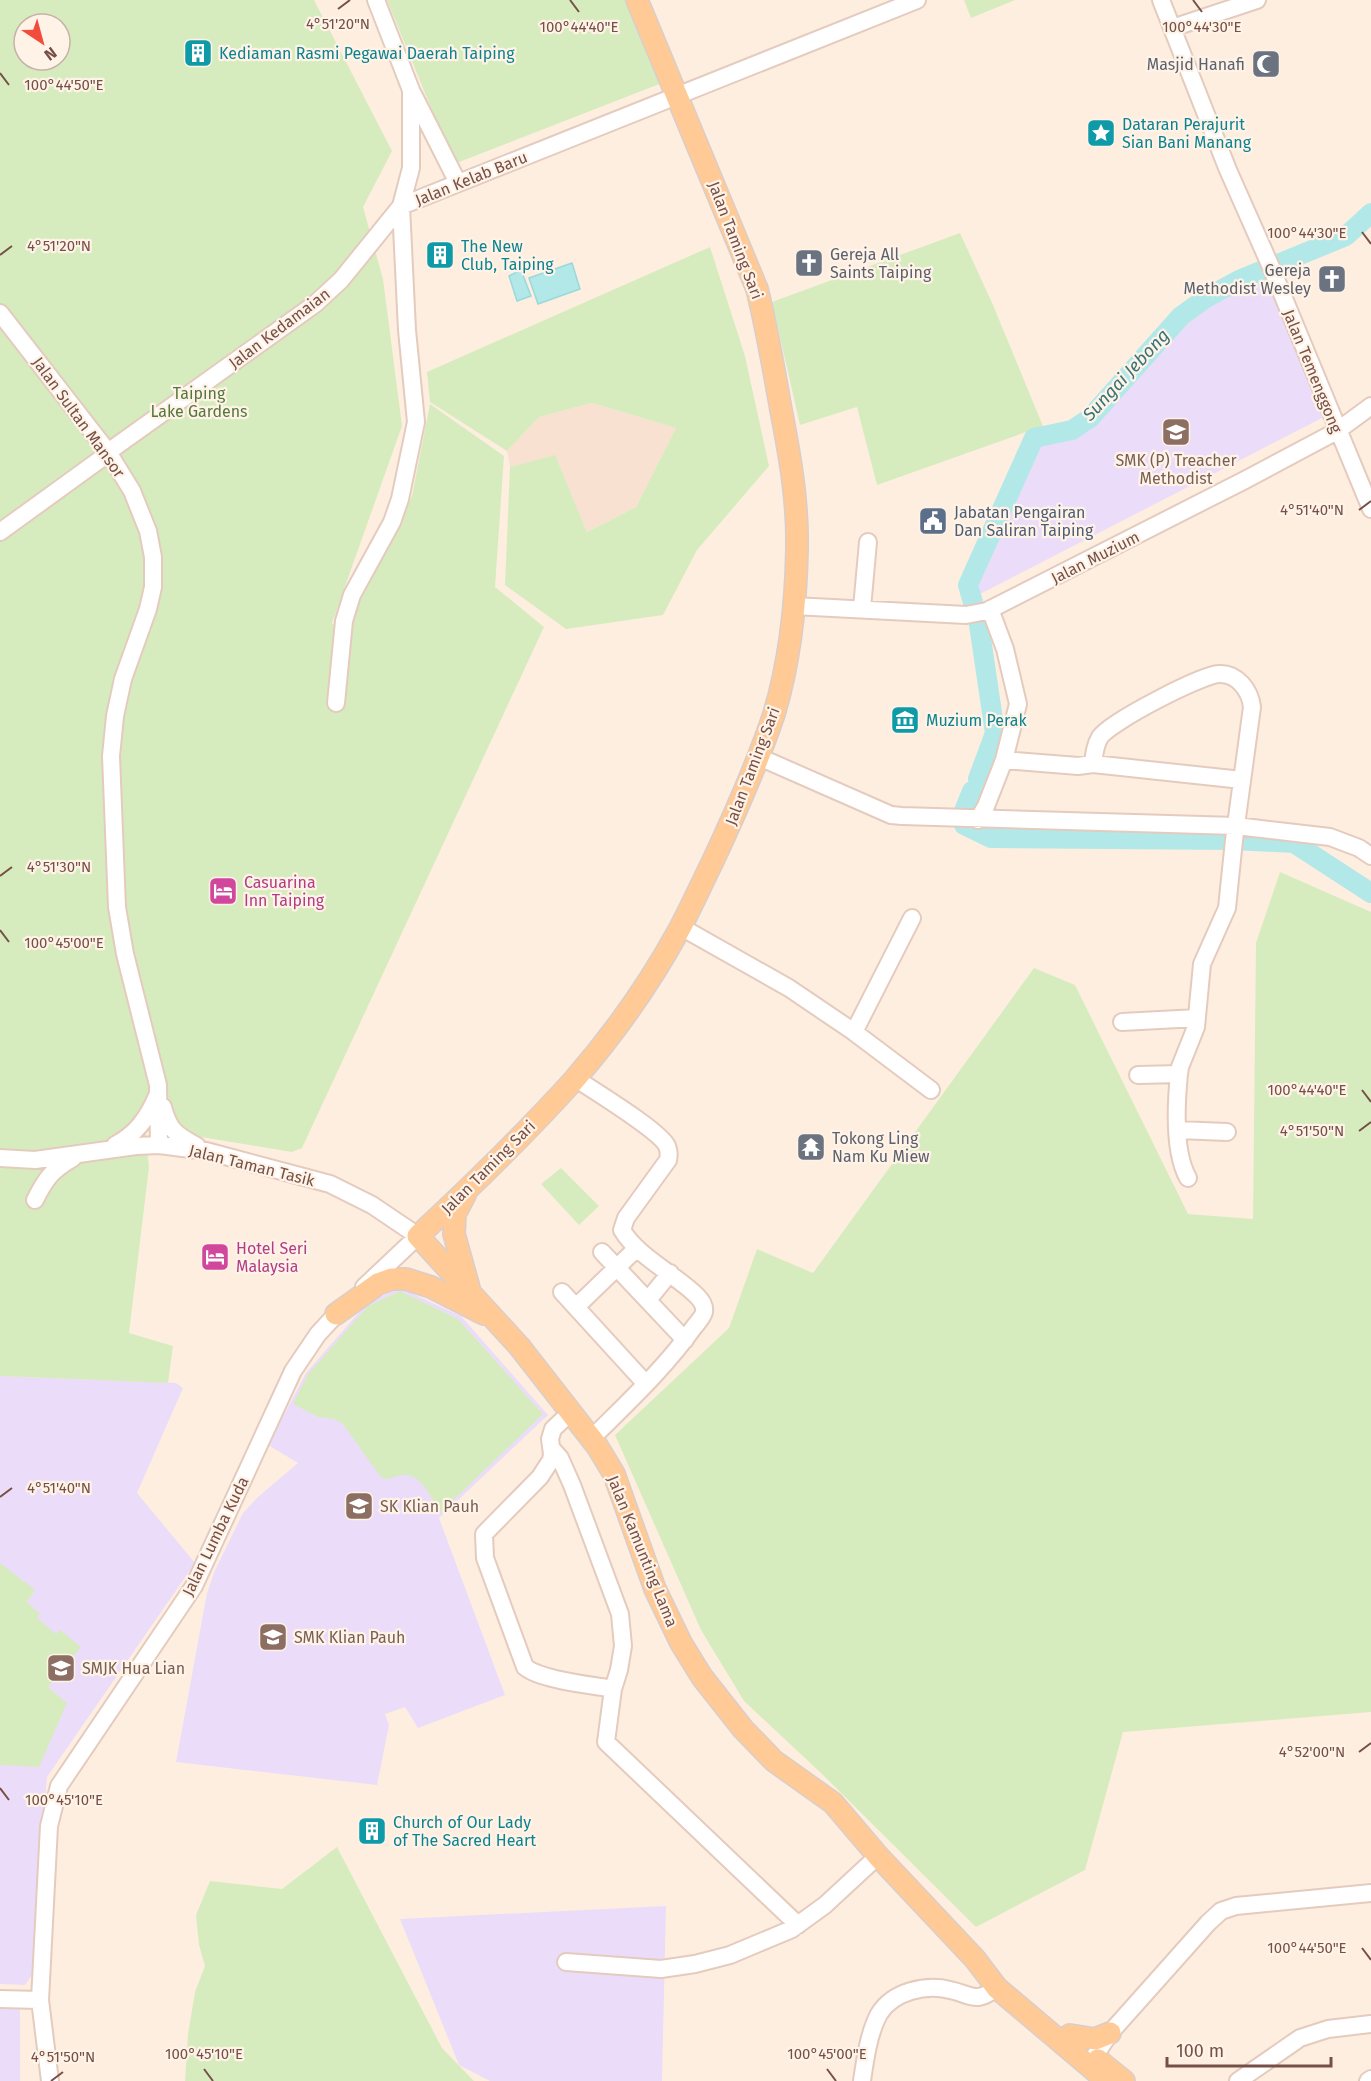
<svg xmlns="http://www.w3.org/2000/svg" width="1371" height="2081" font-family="'Fira Sans',sans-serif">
<rect width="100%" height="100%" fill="#feeee0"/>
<!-- residential -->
<path fill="#f8e1d1" d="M 592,403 L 676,428 L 636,507 L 587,532 L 555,456 L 510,467 L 507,451 L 539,417 Z"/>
<!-- education -->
<path fill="#ebddfa" d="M 1264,270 L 1324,417 L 980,594 L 977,573 L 1034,438 L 1072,430 L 1125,382 L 1181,316 L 1222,289 Z
M 400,1288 L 461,1316 L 548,1415 L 439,1518 L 505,1695 L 418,1728 L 405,1707 L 385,1714 L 389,1725 L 377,1785 L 176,1762 L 207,1593 L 215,1570 L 243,1513 L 258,1497 L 298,1463 L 268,1445 L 306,1373 L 367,1303 Z
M 0,1376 L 176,1383 L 183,1388 L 137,1493 L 195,1563 L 47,1777 L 33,1974 L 25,1985 L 0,1984 Z
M 666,1906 L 662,2081 L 490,2081 L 459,2065 L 400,1919 Z
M 0,2006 L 20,2006 L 20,2081 L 0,2081 Z"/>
<!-- green -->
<path fill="#d7ecbe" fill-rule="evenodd" d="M 0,0 L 314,0 L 392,151 L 363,207 L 383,279 L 402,426 L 332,623 L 348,644 L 358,598 L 412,496 L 430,404 L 504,456 L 495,587 L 544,627 L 302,1148 L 292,1152 L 145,1128 L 149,1167 L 129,1333 L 173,1346 L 168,1383 L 0,1376 ZM 24,24 L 60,24 L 60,60 L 24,60 Z
M 387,0 L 626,0 L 662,83 L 454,164 Z
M 964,0 L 1015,0 L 971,18 Z
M 960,233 L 993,305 L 1043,426 L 877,485 L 857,407 L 800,425 L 772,302 Z
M 710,247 L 745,356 L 769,466 L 697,550 L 663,615 L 566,629 L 505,585 L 510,467 L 555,455 L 587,532 L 636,507 L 676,428 L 592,403 L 539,417 L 507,451 L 430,402 L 427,372 Z
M 1280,872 L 1371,912 L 1371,1712 L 1123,1732 L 1085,1870 L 976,1927 L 822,1774 L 744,1701 L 701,1630 L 615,1435 L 729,1328 L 757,1249 L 813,1273 L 1034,968 L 1075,985 L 1188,1214 L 1253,1219 L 1256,943 Z
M 561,1168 L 599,1206 L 579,1225 L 541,1184 Z
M 400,1291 L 458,1319 L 543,1414 L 440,1513 C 433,1501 421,1473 404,1475 C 397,1475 392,1479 385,1479 L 380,1476 L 342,1423 L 334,1419 L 318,1417 L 293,1404 L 308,1374 L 368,1306 Z
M 0,1563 L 35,1590 L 27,1602 L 40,1614 L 37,1618 L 56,1634 L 60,1630 L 81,1647 L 48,1687 L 67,1703 L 39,1767 L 0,1765 Z
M 337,1847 L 442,2048 L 474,2081 L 185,2081 L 188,2034 L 195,1992 L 205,1966 L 199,1945 L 196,1915 L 210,1881 L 282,1889 Z"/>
<!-- water -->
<path fill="#b3e8e8" stroke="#99d9db" stroke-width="1.5" d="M 572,263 L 580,289 L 538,304 L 529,278 Z
M 521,270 L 531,296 L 517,301 L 509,276 Z"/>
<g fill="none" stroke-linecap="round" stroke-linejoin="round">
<!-- river -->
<path stroke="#b3e8e8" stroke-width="20" d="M 974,606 L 968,585 L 1034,438 L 1072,430 L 1090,418 L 1181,316 L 1206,298 L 1239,280 L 1346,236 L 1371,213
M 978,779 L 995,733 L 978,618
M 962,816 L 972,791
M 964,825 L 991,838 L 1234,840 L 1294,843 L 1371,893"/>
<!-- minor casing -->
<g stroke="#e4cbbe" stroke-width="20">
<path id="minor" d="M 1161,0 L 1228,170 L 1271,267 L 1371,509
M 1172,28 L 1257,0
M 413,94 L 458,183
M 401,206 L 917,0
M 0,313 L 108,452 L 132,491 L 148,531 L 153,557 L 153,587 L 148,609 L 123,679 L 115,716 L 111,756 L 117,907 L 125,954 L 158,1085 L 159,1145
M 108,452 L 315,304 L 341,280 L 401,206
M 0,532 L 109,453
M 794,606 L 966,615 L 987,611 L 1243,481 L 1337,431 L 1371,406
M 862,608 L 868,542
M 336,703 L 344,621 L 352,595 L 392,522 L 400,499 L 416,422 L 407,330 L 401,206 L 411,168 L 411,90 L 376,0
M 759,757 L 891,815 L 902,816 L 1236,826 L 1330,837 L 1359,848 L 1371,856
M 1004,760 L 1078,766 L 1093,764 L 1242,780
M 1093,764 C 1094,755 1095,745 1100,737 C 1110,722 1201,675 1219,674 C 1237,673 1250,690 1252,707 L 1234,840 L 1227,908 L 1202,964 L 1196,1027 L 1180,1067 L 1179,1074 C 1176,1104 1173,1151 1188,1178
M 978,820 L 986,806 L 1004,760 L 1018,704 L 1005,649 L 990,609
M 681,927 L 789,988 L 854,1032 L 931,1090
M 1122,1022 L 1197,1018
M 854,1032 L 912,918
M 1138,1075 L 1179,1074
M 575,1078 C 594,1091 659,1130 667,1146 C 669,1151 669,1156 668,1160 L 626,1218 L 622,1230 C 638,1257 675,1274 697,1296 C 701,1300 705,1306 704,1312 C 703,1317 697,1323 694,1327 C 665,1368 627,1403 592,1438
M 163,1107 C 169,1130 176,1135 197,1146
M 1178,1130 L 1227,1132
M 115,1145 C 136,1134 147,1119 157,1096
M 0,1158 L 35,1160 L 136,1146 L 159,1145 L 206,1151 L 330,1184 L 372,1205 L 418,1236 L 364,1287
M 35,1200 C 46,1178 52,1170 73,1158
M 602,1252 L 685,1340
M 562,1292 L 646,1384
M 648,1300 L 670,1273
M 576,1307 L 637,1248
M 571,1412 L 553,1429 L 550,1439 L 552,1454 L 551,1460 L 540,1477 L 484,1534 L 485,1558 L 525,1667 C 541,1680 591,1685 613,1689 L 606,1742 L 798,1925
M 552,1449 L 560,1458 L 572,1485 L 620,1614 L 623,1646 L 619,1670 L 613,1689
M 566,1962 L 661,1969 L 695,1964 L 730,1955 L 792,1929 L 825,1905 L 878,1856
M 0,1999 L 40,2000
M 1094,2057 L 1110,2033 L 1208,1923 L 1221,1911 L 1236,1906 L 1371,1893
M 50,2081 L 40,2000 L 49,1826 L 59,1786 L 194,1586 L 293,1371 L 318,1334 L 343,1307
M 862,2081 C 865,2060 869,2032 879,2014 C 893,1991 926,1984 950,1990 C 973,1995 974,2004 997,1988
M 1238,2081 L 1300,2038 L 1328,2029 L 1371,2024
M 1368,2081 L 1371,2079"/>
</g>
<!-- major casing -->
<g stroke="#d9cecb" stroke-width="24">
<path id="major" d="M 637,0 L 757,289 C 767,329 774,370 781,410 C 790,456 798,502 797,549 C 796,604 790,661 774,714 C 757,765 735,814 712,863 C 701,885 691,908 679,930 C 650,983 614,1034 574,1080 C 525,1134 472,1186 418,1236 L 519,1346 L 597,1446 L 614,1474 L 655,1589 L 681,1643 L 702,1677 L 743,1729 L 774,1761 L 833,1803 L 878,1856 L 975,1959 L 997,1988 L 1107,2081
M 465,1195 L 455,1214 L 454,1234 L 469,1288
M 336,1314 L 378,1284 L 392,1279 L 406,1279 L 431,1287 L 484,1314
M 1070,2035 L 1095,2039 L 1110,2033
M 1098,2060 L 1124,2081"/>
</g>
<!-- minor -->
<use href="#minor" stroke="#fff" stroke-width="16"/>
<!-- major -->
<use href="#major" stroke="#ffca96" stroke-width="21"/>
</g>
<!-- ticks -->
<path fill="none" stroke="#765046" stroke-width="2" d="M 570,0 L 579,12M 1193,0 L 1202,12M 338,9 L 350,0M 0,73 L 9,85M 1362,232 L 1371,244M 0,255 L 12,246M 1359,510 L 1371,501M 0,876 L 12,867M 0,930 L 9,942M 1362,1090 L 1371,1102M 1359,1131 L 1371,1122M 0,1497 L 12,1488M 1359,1752 L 1371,1743M 0,1788 L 9,1800M 1362,1948 L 1371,1960M 204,2069 L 213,2081M 827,2069 L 836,2081M 51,2081 L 63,2072"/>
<!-- icons -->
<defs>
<g id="building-square" transform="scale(1.5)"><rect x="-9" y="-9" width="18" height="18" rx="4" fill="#0f9aa8" stroke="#fff3e8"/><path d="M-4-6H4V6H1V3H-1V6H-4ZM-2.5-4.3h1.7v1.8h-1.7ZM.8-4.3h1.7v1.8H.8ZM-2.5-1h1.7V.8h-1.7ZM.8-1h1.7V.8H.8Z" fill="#fff"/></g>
<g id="mosque-square" transform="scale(1.5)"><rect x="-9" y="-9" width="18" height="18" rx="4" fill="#6b7280" stroke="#fff3e8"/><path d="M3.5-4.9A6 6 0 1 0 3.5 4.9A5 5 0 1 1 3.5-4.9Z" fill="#fff"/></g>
<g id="sight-square" transform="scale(1.5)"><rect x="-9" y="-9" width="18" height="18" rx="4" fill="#0f9aa8" stroke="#fff3e8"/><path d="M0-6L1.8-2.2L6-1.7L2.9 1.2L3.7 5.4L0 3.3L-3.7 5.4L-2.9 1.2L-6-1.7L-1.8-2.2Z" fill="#fff"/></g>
<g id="church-square" transform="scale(1.5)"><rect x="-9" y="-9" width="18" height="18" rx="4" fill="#6b7280" stroke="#fff3e8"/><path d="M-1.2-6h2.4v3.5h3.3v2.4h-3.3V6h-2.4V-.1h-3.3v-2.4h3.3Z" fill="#fff"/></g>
<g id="school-square" transform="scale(1.5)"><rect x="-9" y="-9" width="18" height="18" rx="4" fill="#8d6e63" stroke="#fff3e8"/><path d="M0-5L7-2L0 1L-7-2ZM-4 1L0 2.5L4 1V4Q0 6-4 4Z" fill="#fff"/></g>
<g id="civic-square" transform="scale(1.5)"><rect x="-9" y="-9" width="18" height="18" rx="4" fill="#5c6f8a" stroke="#fff3e8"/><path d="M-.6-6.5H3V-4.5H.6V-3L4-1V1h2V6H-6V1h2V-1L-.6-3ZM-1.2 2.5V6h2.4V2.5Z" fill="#fff"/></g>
<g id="museum-square" transform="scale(1.5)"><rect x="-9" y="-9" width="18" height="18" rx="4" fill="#0f9aa8" stroke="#fff3e8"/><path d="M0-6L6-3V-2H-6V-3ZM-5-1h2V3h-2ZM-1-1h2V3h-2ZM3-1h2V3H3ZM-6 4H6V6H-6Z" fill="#fff"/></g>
<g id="hotel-square" transform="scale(1.5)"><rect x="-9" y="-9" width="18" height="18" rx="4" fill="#d1479c" stroke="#fff3e8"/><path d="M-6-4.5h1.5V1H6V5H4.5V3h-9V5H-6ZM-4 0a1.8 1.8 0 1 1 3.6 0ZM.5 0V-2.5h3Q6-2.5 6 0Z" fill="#fff"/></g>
<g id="temple-square" transform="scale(1.5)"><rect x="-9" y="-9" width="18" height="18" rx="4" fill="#6b7280" stroke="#fff3e8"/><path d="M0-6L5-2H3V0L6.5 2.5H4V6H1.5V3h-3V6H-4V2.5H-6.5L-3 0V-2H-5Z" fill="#fff"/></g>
</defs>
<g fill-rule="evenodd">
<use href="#building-square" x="198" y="53"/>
<use href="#mosque-square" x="1266" y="64"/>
<use href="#sight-square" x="1101" y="133"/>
<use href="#building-square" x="440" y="255"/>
<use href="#church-square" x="809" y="263"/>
<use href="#church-square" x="1332" y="279"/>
<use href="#school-square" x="1176" y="432"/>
<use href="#civic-square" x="933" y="521"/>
<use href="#museum-square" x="905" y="720"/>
<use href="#hotel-square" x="223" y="891"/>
<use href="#temple-square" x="811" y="1147"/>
<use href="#hotel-square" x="215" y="1257"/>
<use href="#school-square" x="359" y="1506"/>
<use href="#school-square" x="273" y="1637"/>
<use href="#school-square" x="61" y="1668"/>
<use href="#building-square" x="372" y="1831"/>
</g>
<g text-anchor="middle" stroke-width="4.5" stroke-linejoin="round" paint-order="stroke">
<!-- culture labels -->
<g font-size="16" fill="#0d838f" stroke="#fff3e8" text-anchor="start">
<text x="219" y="59">Kediaman Rasmi Pegawai Daerah Taiping</text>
<text x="1122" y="130">Dataran Perajurit<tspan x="1122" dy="18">Sian Bani Manang</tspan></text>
<text x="461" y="252">The New<tspan x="461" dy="18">Club, Taiping</tspan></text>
<text x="926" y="726">Muzium Perak</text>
<text x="393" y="1828">Church of Our Lady<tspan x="393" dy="18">of The Sacred Heart</tspan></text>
</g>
<!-- worship labels -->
<g font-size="16" fill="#5b616d" stroke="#fff3e8" text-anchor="end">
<text x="1245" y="70">Masjid Hanafi</text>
<text x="830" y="260" text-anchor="start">Gereja All<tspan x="830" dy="18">Saints Taiping</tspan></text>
<text x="1311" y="276">Gereja<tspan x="1311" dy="18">Methodist Wesley</tspan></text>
<text x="832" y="1144" text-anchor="start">Tokong Ling<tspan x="832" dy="18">Nam Ku Miew</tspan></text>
</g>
<!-- street labels -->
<g font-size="16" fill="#765046" stroke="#fff3e8">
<text transform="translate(471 178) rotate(-22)" y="6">Jalan Kelab Baru</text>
<text transform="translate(736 240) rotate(69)" y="6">Jalan Taming Sari</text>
<text transform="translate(279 328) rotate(-37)" y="6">Jalan Kedamaian</text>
<text transform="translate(1313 371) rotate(68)" y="6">Jalan Temenggong</text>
<text transform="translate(79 417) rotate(54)" y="6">Jalan Sultan Mansor</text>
<text transform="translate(1095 557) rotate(-27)" y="6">Jalan Muzium</text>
<text transform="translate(752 766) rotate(-69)" y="6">Jalan Taming Sari</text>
<text transform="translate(252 1165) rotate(14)" y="6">Jalan Taman Tasik</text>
<text transform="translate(488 1167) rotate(-45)" y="6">Jalan Taming Sari</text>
<text transform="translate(215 1536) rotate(-64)" y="6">Jalan Lumba Kuda</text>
<text transform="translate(643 1551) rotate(68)" y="6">Jalan Kamunting Lama</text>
</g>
<!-- park labels -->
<g font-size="16" fill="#54773b" stroke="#fff3e8">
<text x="199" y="399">Taiping<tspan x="199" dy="18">Lake Gardens</tspan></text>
</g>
<!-- education labels -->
<g font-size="16" fill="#785e54" stroke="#fff3e8" text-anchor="start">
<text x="1176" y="466" text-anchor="middle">SMK (P) Treacher<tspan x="1176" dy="18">Methodist</tspan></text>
<text x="380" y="1512">SK Klian Pauh</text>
<text x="294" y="1643">SMK Klian Pauh</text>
<text x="82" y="1674">SMJK Hua Lian</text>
</g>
<!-- service labels -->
<g font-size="16" fill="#4e5e75" stroke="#fff3e8" text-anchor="start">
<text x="954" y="518">Jabatan Pengairan<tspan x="954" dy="18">Dan Saliran Taiping</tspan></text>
</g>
<!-- hotel labels -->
<g font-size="16" fill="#b23c85" stroke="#fff3e8" text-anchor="start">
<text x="244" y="888">Casuarina<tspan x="244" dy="18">Inn Taiping</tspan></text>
<text x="236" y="1254">Hotel Seri<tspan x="236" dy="18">Malaysia</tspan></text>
</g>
<!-- water labels -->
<g font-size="18" font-style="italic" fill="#367476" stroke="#fff3e8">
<text transform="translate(1126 375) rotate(-47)" y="6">Sungai Jebong</text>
</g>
</g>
<g font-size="15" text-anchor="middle" fill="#765046" stroke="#fff3e8" stroke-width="4.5" stroke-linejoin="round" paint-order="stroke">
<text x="338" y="29">4°51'20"N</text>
<text x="579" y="32">100°44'40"E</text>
<text x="1202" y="32">100°44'30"E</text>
<text x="64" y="90">100°44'50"E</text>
<text x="1307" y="238">100°44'30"E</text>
<text x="59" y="251">4°51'20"N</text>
<text x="1312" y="515">4°51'40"N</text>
<text x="59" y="872">4°51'30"N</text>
<text x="64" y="948">100°45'00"E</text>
<text x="1307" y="1095">100°44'40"E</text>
<text x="1312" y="1136">4°51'50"N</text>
<text x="59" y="1493">4°51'40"N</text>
<text x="1312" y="1757">4°52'00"N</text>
<text x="64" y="1805">100°45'10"E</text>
<text x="1307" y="1953">100°44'50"E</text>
<text x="204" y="2059">100°45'10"E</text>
<text x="827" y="2059">100°45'00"E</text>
<text x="63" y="2062">4°51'50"N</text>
</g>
<!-- north arrow -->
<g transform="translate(42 42) rotate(144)"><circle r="28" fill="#fff3e8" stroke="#c8b2a7" stroke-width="1.5"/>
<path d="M0-4.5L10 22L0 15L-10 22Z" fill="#f14c3c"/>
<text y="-9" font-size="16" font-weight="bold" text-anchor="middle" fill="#765046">N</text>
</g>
<!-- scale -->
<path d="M1167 2057v9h164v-9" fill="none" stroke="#765046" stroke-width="3"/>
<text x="1176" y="2057" font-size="18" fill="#765046" stroke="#fff3e8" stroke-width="4.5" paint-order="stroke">100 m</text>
</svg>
